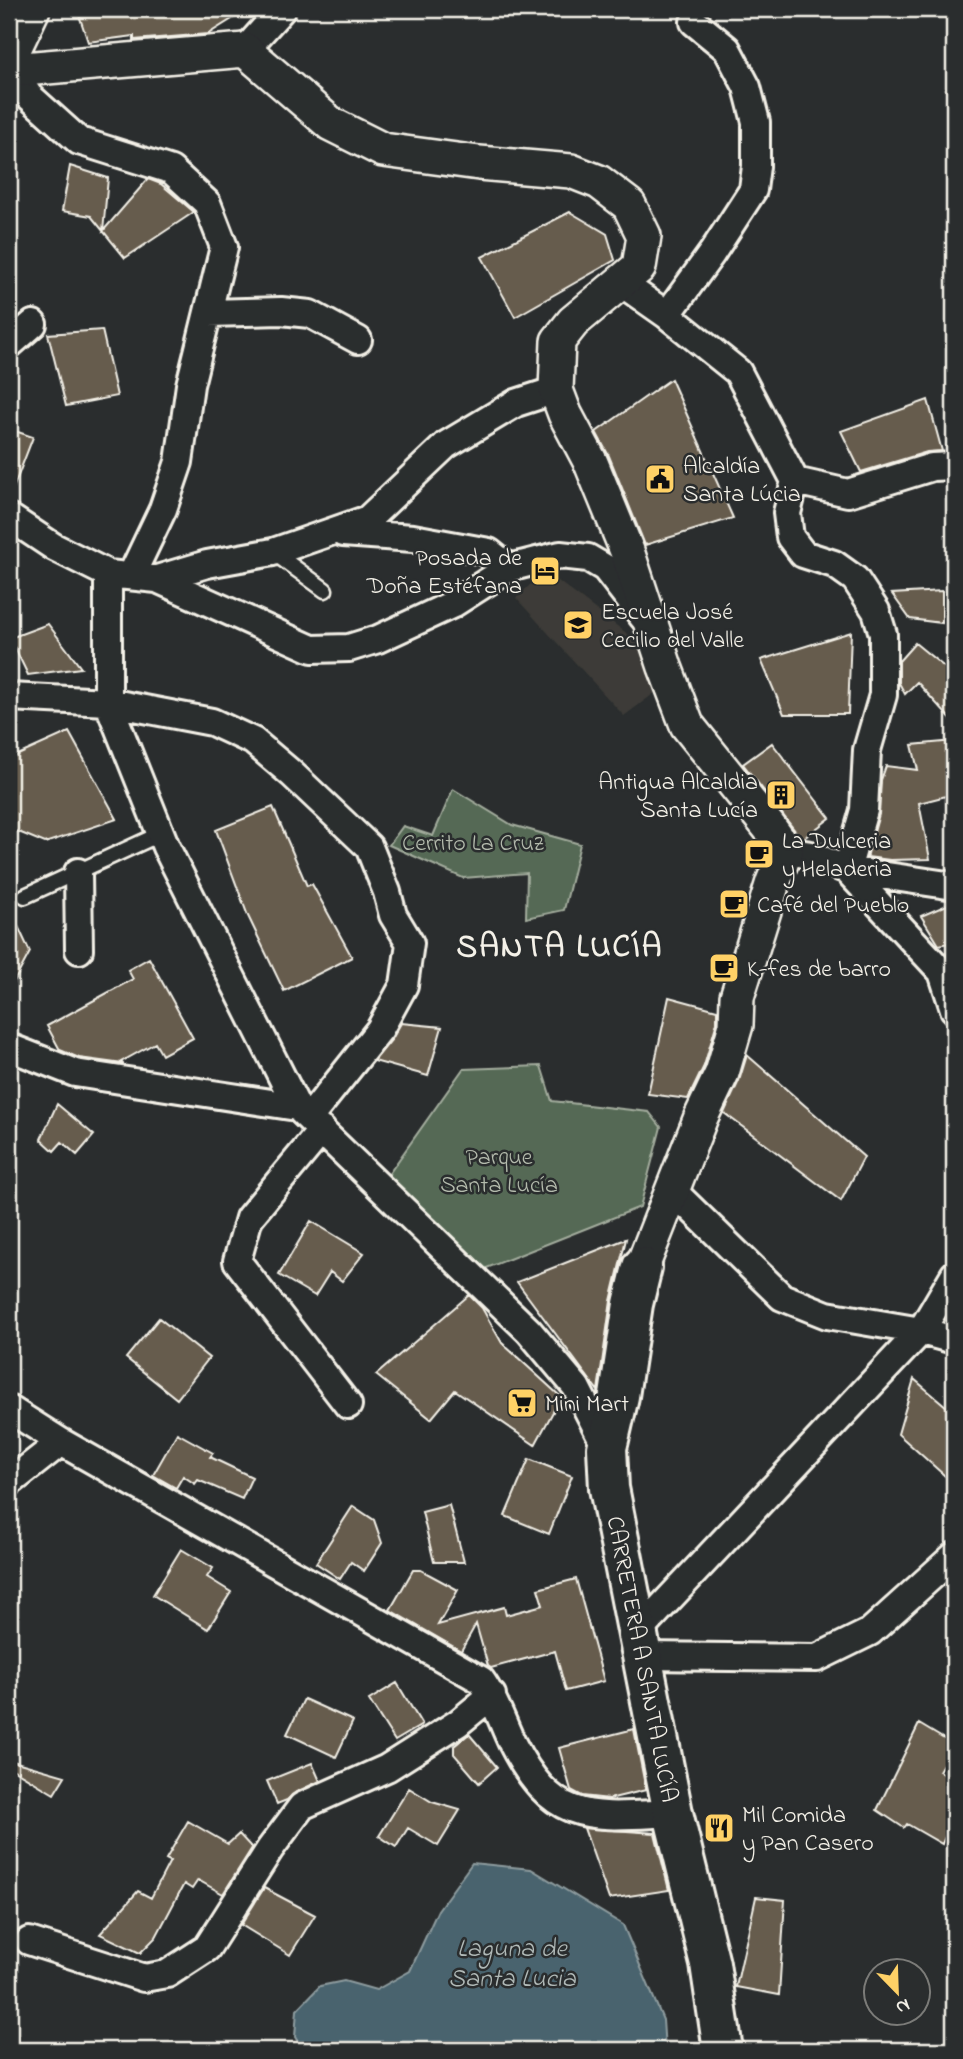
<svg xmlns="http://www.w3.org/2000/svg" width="963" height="2059" font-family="'Indie Flower',sans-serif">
<rect width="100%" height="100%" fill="#2a2d2e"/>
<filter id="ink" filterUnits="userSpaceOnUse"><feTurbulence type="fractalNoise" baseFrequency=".0143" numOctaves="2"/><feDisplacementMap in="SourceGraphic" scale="14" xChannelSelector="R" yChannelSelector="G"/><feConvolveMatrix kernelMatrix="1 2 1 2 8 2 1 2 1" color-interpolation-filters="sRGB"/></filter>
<g filter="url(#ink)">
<!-- built -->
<path fill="#3c3b37" d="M 545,571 L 650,651 L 660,689 L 624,716 L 516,598 Z"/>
<!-- green -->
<path fill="#546955" stroke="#a4ad9e" stroke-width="2" d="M 453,789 L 512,825 L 580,844 L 564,910 L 526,918 L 527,873 L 463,878 L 389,845 L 403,826 L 433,836 Z
M 541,1066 L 552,1101 L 649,1112 L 661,1127 L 640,1207 L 479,1271 L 386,1178 L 463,1069 Z"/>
<!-- water -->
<path fill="#4a646e" stroke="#8e9c9f" stroke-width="2" d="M 472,1863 L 531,1869 L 623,1925 L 663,2020 L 665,2050 L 303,2050 L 295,2037 L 297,2010 L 320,1986 L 344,1981 L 376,1990 L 410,1971 L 438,1910 Z"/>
<!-- building -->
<path fill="#665b4d" stroke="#f4f1e8" stroke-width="2" d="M 77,9 L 248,9 L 208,34 L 134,40 L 134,36 L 88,42 Z
M 70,166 L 108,178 L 103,231 L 148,179 L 161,184 L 194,212 L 125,258 L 91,216 L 62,211 Z
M 570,212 L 607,234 L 615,260 L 515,317 L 482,257 Z
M 102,330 L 117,396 L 66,406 L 48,334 Z
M 671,379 L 733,518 L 645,545 L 609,456 L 596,432 Z
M 928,400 L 942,451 L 927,452 L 861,472 L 841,431 Z
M 9,429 L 33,437 L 11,494 L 9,494 Z
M 942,591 L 942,623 L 910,619 L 892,594 Z
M 48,624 L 81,668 L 28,675 L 10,638 Z
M 851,632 L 848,714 L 784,714 L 761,660 Z
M 915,643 L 954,675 L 954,723 L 917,682 L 905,694 L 899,683 L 899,661 Z
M 69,732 L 117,819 L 45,843 L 9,828 L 9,759 Z
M 954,741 L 954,794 L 919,803 L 930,859 L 890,860 L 867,857 L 879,814 L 881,780 L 886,766 L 918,770 L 912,745 Z
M 772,743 L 830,818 L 804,838 L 800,837 L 743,764 Z
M 273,807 L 307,886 L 312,884 L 352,957 L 284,991 L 248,916 L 216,830 Z
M 954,902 L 954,942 L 939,945 L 921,916 Z
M 9,907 L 30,952 L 9,991 Z
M 149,958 L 193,1038 L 162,1055 L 155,1043 L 121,1062 L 123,1064 L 79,1058 L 60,1050 L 47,1026 L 133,979 L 128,970 Z
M 669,997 L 717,1010 L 717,1022 L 704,1066 L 688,1099 L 648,1094 Z
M 401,1023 L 442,1027 L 428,1076 L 374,1061 L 392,1039 Z
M 747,1055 L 864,1157 L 841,1201 L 724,1113 L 739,1081 Z
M 57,1104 L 94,1135 L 77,1155 L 62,1142 L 54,1151 L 41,1139 Z
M 311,1221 L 364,1253 L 342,1281 L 330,1272 L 315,1296 L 279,1275 Z
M 626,1239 L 611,1301 L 598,1391 L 517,1282 Z
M 469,1295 L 482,1308 L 502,1343 L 561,1397 L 535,1445 L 455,1390 L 431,1419 L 376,1375 Z
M 159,1318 L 209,1358 L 177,1399 L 126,1358 Z
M 914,1379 L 954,1413 L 954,1484 L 898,1434 Z
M 177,1433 L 213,1453 L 210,1457 L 252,1477 L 242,1499 L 198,1480 L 195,1484 L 183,1476 L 176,1488 L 153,1475 Z
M 529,1459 L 572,1476 L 549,1534 L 505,1516 Z
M 449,1505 L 464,1562 L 434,1562 L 422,1512 Z
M 353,1506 L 374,1520 L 382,1543 L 364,1571 L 351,1562 L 340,1579 L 316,1563 Z
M 181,1549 L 213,1568 L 207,1577 L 231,1592 L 208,1629 L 153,1595 Z
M 413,1570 L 421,1570 L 458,1590 L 438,1625 L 504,1607 L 506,1615 L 543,1605 L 538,1589 L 576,1579 L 604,1681 L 566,1691 L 555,1651 L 491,1668 L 488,1666 L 476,1624 L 461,1651 L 390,1610 Z
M 397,1683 L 422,1725 L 395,1741 L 369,1700 Z
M 304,1699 L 353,1721 L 336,1757 L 287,1734 Z
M 919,1724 L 954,1745 L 939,1771 L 954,1781 L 954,1816 L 942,1844 L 907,1824 L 904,1828 L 877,1810 Z
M 634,1729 L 646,1790 L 609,1799 L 582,1796 L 571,1790 L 559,1748 Z
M 469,1734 L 497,1767 L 479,1783 L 454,1754 L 454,1746 Z
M 9,1760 L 65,1776 L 54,1794 L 9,1767 Z
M 312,1763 L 320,1781 L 296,1792 L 287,1800 L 277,1804 L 267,1781 Z
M 409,1788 L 432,1802 L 460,1810 L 438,1846 L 408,1828 L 396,1847 L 379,1836 Z
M 188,1821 L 228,1844 L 239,1834 L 252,1848 L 223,1894 L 198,1880 L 192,1889 L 184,1884 L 156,1937 L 140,1953 L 100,1934 L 138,1891 L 151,1898 L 170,1861 L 166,1859 Z
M 584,1828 L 655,1833 L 669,1890 L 609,1899 Z
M 264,1888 L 315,1915 L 290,1955 L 241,1925 Z
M 756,1897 L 785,1900 L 779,1995 L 736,1987 Z"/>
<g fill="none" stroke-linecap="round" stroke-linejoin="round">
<!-- service casing -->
<g stroke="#f4f1e8" stroke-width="19">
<path id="service" d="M 273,552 L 325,590
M 25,896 L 160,834"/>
</g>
<!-- minor casing -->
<g stroke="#f4f1e8" stroke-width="32">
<path id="minor" d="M 245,50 L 282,9
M 12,70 L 29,96 L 79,141 L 171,170 L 207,203 L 224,247 L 190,385 L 179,462 L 163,509 L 131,576
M 620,282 L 667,315 L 738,372 L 795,481 L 787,513 L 790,537 L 803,554 L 834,564 L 855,579 L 876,611 L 883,634 L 883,695 L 867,750 L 864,810 L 847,870 L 942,972 L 954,1009
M 209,313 L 281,311 L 310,314 L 358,340
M 667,315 L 712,253 L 753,190 L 756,166 L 756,122 L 747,87 L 727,49 L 694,22
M 9,345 L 33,324
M 795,481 L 848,493 L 932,467 L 954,466
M 9,517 L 54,547 L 108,574 L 157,579 L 312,649 L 349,648 L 378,639 L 451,605 L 509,568 L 560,555 L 588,558 L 605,568 L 643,617
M 343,533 L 413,538 L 489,552 L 509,568
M 108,574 L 108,702 L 166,847 L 297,1107 L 529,1331 L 576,1387 L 607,1448
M 157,579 L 207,564 L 273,552 L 368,519 L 446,445 L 516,403 L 556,390
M 9,697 L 108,702 L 212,722 L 253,741 L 292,774 L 369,847 L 387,892 L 393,915 L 410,943 L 404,985 L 380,1029 L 309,1118
M 786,851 L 811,855 L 847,870 L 954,886
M 78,872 L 79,950
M 9,1047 L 75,1073 L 297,1107
M 322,1130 L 249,1218 L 237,1261 L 348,1405
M 673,1191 L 782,1297 L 827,1315 L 921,1331 L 954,1340
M 9,1409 L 61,1442 L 481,1680 C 495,1699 502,1722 512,1743 C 554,1826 591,1817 673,1813
M 9,1483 L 61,1442
M 638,1632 L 921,1331 L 954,1275
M 643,1656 L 817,1658 L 870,1632 L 954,1556
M 29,1941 L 144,1978 L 167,1974 L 207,1948 L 270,1849 L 302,1806 L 387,1768 L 458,1723 L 492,1695"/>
</g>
<!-- tertiary casing -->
<g stroke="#f4f1e8" stroke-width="38">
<path id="tertiary" d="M 33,9 L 14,49 L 12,70 L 245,50 L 331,124 L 383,150 L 479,163 L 571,171 L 599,182 L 629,205 L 644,236 L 639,267 L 573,322 L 558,341 L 556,390 L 565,414 L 591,463 L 627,551 L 665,667 L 687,725 L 769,827 L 786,851 L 773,882 L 737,997 L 736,1025 L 722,1073 L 701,1117 L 642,1267"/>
</g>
<!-- secondary casing -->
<g stroke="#f4f1e8" stroke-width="44">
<path id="secondary" d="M 642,1267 L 633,1304 L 619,1396 L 607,1448 L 609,1488 L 673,1813 L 710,1964 L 723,2050"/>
</g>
<!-- service -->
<use href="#service" stroke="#2a2d2e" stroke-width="14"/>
<!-- minor -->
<use href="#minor" stroke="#2a2d2e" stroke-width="26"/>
<!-- tertiary -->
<use href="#tertiary" stroke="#2a2d2e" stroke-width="33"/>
<!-- secondary -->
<use href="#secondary" stroke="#2a2d2e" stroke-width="38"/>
</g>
</g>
<!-- icons -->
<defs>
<g id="civic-square" transform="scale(1.575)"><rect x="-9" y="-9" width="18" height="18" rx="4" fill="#ffd166" stroke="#2a2d2e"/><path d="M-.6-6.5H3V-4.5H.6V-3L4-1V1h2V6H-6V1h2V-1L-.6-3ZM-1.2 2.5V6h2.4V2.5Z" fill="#111"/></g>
<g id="hotel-square" transform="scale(1.575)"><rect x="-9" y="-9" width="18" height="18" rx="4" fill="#ffd166" stroke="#2a2d2e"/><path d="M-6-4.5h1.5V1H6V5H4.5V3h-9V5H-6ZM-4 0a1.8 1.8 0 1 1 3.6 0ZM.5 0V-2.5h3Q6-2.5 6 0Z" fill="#111"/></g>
<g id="school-square" transform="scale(1.575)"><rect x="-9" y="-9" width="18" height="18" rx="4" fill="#ffd166" stroke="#2a2d2e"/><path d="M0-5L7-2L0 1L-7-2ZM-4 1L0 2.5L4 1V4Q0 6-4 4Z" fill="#111"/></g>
<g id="building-square" transform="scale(1.575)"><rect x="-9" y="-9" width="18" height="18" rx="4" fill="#ffd166" stroke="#2a2d2e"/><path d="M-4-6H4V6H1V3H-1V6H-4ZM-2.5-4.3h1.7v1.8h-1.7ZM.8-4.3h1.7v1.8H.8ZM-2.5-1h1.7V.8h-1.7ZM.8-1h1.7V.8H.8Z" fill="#111"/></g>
<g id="cafe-square" transform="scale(1.575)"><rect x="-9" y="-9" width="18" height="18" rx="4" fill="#ffd166" stroke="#2a2d2e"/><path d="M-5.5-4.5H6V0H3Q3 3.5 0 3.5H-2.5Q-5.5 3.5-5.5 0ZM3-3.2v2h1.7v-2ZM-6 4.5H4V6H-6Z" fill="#111"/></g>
<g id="supermarket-square" transform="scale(1.575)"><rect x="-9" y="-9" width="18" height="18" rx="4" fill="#ffd166" stroke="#2a2d2e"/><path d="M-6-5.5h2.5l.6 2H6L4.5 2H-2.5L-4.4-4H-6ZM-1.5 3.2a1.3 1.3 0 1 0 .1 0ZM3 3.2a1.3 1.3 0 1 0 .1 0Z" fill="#111"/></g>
<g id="restaurant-square" transform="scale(1.575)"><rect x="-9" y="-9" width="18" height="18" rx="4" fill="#ffd166" stroke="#2a2d2e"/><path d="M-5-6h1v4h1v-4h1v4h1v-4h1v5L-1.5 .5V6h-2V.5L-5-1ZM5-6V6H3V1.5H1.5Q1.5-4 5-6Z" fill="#111"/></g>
</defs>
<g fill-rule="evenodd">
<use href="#civic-square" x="660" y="479"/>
<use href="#hotel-square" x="545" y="571"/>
<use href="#school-square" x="578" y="625"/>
<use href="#building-square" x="781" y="795"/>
<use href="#cafe-square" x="759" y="854"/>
<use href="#cafe-square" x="734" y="904"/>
<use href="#cafe-square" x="724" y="968"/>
<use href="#supermarket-square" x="522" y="1403"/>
<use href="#restaurant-square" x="719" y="1828"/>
</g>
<g text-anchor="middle" stroke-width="5" stroke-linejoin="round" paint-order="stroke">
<!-- poi labels -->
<g font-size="24" fill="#f4f1e8" stroke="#2a2d2e" text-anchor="start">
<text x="683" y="473">Alcaldía<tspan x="683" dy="28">Santa Lúcia</tspan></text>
<text x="522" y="565" text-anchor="end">Posada de<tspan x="522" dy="28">Doña Estéfana</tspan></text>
<text x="601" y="619">Escuela José<tspan x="601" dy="28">Cecilio del Valle</tspan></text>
<text x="758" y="789" text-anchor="end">Antigua Alcaldia<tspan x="758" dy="28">Santa Lucía</tspan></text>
<text x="782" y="848">La Dulceria<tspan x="782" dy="28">y Heladeria</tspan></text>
<text x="757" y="912">Café del Pueblo</text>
<text x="747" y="976">K-fes de barro</text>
<text x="545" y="1411">Mini Mart</text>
<text x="742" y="1822">Mil Comida<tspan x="742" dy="28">y Pan Casero</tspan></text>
</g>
<!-- park labels -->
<g font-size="24" fill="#b4bbad" stroke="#2a2d2e">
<text x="473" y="850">Cerrito La Cruz</text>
<text x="499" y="1164">Parque<tspan x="499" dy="28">Santa Lucía</tspan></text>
</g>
<!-- street labels -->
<g font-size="24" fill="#f4f1e8" stroke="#2a2d2e">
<text transform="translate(643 1659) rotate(79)" y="8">CARRETERA A SANTA LUCÍA</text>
</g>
<!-- water labels -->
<g font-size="26" font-style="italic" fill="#b0b9b7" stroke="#2a2d2e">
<text x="512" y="1956">Laguna de<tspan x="512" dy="30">Santa Lucia</tspan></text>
</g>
<!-- district labels -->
<g font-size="32" font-weight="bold" letter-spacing="2" fill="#f4f1e8" stroke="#2a2d2e">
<text x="560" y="956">SANTA LUCÍA</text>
</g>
</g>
<!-- margin -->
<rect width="963" height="2059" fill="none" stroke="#2a2d2e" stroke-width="35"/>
<rect x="18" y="18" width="928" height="2024" fill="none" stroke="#f4f1e8" stroke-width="2.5" filter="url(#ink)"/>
<!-- north arrow -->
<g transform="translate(897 1992) rotate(157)"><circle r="33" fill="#2a2d2e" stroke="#7b7b78" stroke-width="2"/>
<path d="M0-5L12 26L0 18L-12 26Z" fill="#ffd166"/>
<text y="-10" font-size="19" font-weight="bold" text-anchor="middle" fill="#f4f1e8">N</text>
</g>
</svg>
